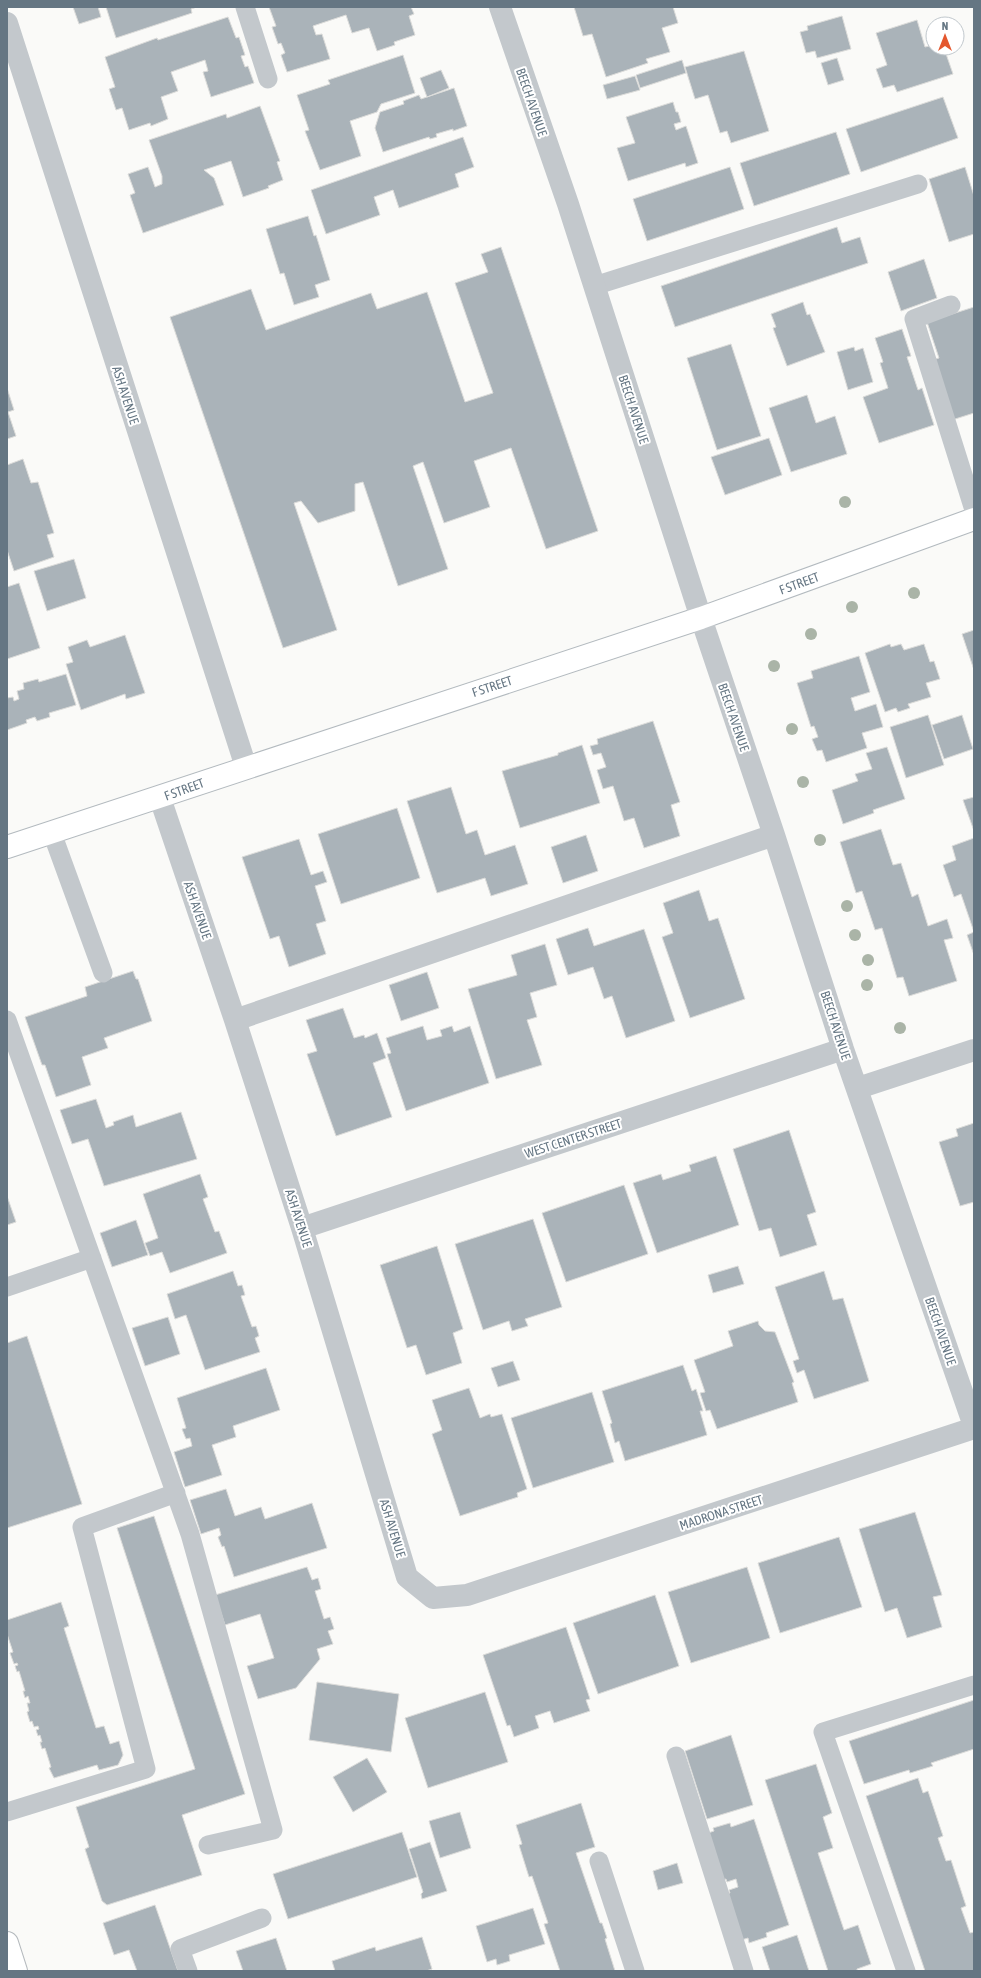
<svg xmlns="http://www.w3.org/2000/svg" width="981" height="1978" font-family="'Asap Condensed',sans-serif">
<rect width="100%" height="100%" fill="#fafaf8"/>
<!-- building -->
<path fill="#aab3b9" stroke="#dcdcda" d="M 73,7 L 98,7 L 101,17 L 79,24 Z
M 106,7 L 197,7 L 191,9 L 192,13 L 116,38 Z
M 269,7 L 411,7 L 414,14 L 409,16 L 415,35 L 394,42 L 395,45 L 377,51 L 369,28 L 352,33 L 346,15 L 313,26 L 316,35 L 322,34 L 330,59 L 287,72 L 281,55 L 285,53 L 281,43 L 278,44 L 272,27 L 276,26 Z
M 574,7 L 673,7 L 678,23 L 662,28 L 670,52 L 646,59 L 648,63 L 606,77 L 592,34 L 583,36 Z
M 842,16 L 851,49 L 817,58 L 815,51 L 806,53 L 800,32 L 808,30 L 807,26 Z
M 228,17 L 236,38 L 239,37 L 245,55 L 241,56 L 245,67 L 248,66 L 254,83 L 211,97 L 203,72 L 208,71 L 205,60 L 171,72 L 178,91 L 161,97 L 168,119 L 151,126 L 150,123 L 129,130 L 122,108 L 116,110 L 109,89 L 115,87 L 105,57 L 157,38 L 158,40 Z
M 917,20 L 925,47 L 933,45 L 933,48 L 944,48 L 953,74 L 897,92 L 894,85 L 883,88 L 876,69 L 887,65 L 876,33 Z
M 744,51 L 769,131 L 731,143 L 727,131 L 720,133 L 708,95 L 695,99 L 685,67 Z
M 403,55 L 415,93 L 381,104 L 377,112 L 350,121 L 361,156 L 320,170 L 305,131 L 309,130 L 297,95 L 330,84 L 328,80 Z
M 837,58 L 844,80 L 828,85 L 821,63 Z
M 682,60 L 686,73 L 640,88 L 636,75 Z
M 441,70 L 449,88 L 427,97 L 420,78 Z
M 635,76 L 640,90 L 607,99 L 603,85 Z
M 454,88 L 467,126 L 453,131 L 453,129 L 436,134 L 437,137 L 430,139 L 429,137 L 383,152 L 375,128 L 380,112 L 404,104 L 403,101 L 419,95 L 421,99 Z
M 943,97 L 958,138 L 861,172 L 846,129 Z
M 673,102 L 676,112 L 678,112 L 681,122 L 674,124 L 676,130 L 686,126 L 698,163 L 686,167 L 685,163 L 628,181 L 617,148 L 635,143 L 626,117 Z
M 260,106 L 280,161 L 277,162 L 283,180 L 268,186 L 269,188 L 243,197 L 231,161 L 204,170 L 214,178 L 224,205 L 143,233 L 130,195 L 135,193 L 128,174 L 148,167 L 155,187 L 162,184 L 162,176 L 149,140 L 226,114 L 227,118 Z
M 836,132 L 850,174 L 754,206 L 740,163 Z
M 463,137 L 474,167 L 455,174 L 459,187 L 399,208 L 393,190 L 374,197 L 380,215 L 326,234 L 311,190 Z
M 730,167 L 744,209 L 647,241 L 633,199 Z
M 965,167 L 974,196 L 974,234 L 949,242 L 929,179 Z
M 308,216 L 314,236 L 316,235 L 330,280 L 315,285 L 319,297 L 294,305 L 284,273 L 280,274 L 266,229 Z
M 837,227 L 842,243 L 860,237 L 868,263 L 675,327 L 661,286 Z
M 501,247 L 598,531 L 546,549 L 511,448 L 474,461 L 490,507 L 444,523 L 423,462 L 413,466 L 448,569 L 398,586 L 363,482 L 355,484 L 355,511 L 318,523 L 301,501 L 294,503 L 337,630 L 283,648 L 170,317 L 251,289 L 266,330 L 371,293 L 377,309 L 427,292 L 465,402 L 493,393 L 455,283 L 488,272 L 481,254 Z
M 924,259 L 937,298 L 901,311 L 888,272 Z
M 803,302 L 807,315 L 810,314 L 825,352 L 787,366 L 773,328 L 776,327 L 771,314 Z
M 974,307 L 974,413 L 952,420 L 932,360 L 939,358 L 927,322 Z
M 902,329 L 911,356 L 907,357 L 918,390 L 922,388 L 934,425 L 879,443 L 863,397 L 888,388 L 880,363 L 883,362 L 875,338 Z
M 731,344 L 761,436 L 717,450 L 687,358 Z
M 854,347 L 855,351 L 863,348 L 873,382 L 848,390 L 837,352 Z
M 7,388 L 14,410 L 8,412 L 16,436 L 7,439 Z
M 807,395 L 816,423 L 835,416 L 847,454 L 791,472 L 769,408 Z
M 769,438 L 782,475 L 725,495 L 711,457 Z
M 23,459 L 31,483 L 38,482 L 54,533 L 47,535 L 54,557 L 14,571 L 7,550 L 7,465 Z
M 74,559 L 86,598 L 47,611 L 34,571 Z
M 19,583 L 40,648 L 7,659 L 7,587 Z
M 974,630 L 974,670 L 962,634 Z
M 125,635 L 145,693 L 126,699 L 125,694 L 81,710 L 66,664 L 73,662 L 68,647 L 87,640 L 90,647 Z
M 890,644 L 891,647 L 901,644 L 904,650 L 924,644 L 930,662 L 934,661 L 940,679 L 926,683 L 931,697 L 908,704 L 910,708 L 898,712 L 896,708 L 885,712 L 865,653 Z
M 859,656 L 870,692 L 851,698 L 855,711 L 876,704 L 883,727 L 862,733 L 867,748 L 826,762 L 822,750 L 817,751 L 812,739 L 818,737 L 814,726 L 811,727 L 797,683 L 813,678 L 811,671 Z
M 66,674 L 76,705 L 49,713 L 50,717 L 37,721 L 35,717 L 26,720 L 27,723 L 7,730 L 7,698 L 13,697 L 14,701 L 19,699 L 17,691 L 24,689 L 23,683 L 38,679 L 39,682 Z
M 928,715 L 944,765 L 906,778 L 890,727 Z
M 962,715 L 973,749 L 944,759 L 932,725 Z
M 653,721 L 680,802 L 671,805 L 680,836 L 644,848 L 634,818 L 624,821 L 613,786 L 603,789 L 597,770 L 606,767 L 601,753 L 593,755 L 590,746 L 598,744 L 597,739 Z
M 582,745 L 600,803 L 520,828 L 502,771 L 558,755 L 558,753 Z
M 887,747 L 905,799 L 873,810 L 874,813 L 843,824 L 832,790 L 858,781 L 855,774 L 872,769 L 866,753 Z
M 451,787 L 466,834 L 477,830 L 485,855 L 515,845 L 528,884 L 491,896 L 485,878 L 437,893 L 407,801 Z
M 974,797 L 974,831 L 963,800 Z
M 397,808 L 420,878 L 341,904 L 318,834 Z
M 881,829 L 893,865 L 901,863 L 912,897 L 918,894 L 928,926 L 947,919 L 953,938 L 944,940 L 957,981 L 909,996 L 903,977 L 897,978 L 882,928 L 875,930 L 862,891 L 856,893 L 840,842 Z
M 586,835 L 598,871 L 563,883 L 551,847 Z
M 974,838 L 974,932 L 961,894 L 954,897 L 943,865 L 956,860 L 952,846 Z
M 299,839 L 311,875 L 323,871 L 327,882 L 315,886 L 326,921 L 316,924 L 326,954 L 289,967 L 279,936 L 270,939 L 242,857 Z
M 699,890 L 709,921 L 718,918 L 745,999 L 690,1018 L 662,937 L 673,933 L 663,903 Z
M 588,928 L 594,946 L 644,929 L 675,1021 L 626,1038 L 612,996 L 604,999 L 593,967 L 568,975 L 556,939 Z
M 974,932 L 974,955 L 967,935 Z
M 545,944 L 557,985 L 530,993 L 537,1017 L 527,1020 L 542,1065 L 496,1079 L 468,989 L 517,975 L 511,955 Z
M 133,971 L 136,979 L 138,979 L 152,1021 L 104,1038 L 108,1048 L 82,1057 L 91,1085 L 56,1097 L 45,1065 L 42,1065 L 25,1017 L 87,996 L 85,987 Z
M 427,972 L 439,1008 L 401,1021 L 389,985 Z
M 343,1008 L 354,1038 L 364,1035 L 365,1038 L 377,1033 L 386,1058 L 373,1063 L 392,1117 L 336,1136 L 307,1054 L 317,1051 L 306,1020 Z
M 423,1026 L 427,1040 L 442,1036 L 440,1030 L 452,1026 L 454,1032 L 470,1026 L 489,1083 L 406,1111 L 387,1054 L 391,1053 L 386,1038 Z
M 96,1099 L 106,1128 L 114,1125 L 113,1122 L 133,1115 L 136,1127 L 181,1112 L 197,1159 L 104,1186 L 88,1139 L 72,1144 L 60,1110 Z
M 974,1123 L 974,1202 L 960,1206 L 939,1142 L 958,1136 L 956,1129 Z
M 789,1130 L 816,1212 L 807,1215 L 817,1245 L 780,1257 L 771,1228 L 759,1231 L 733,1149 Z
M 716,1156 L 739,1225 L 657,1253 L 633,1183 L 661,1174 L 663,1180 L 691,1171 L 689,1165 Z
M 200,1174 L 208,1197 L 203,1199 L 215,1232 L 219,1231 L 227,1253 L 170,1273 L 162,1252 L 150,1256 L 145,1243 L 158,1238 L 143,1194 Z
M 624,1185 L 648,1254 L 566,1282 L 542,1213 Z
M 7,1196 L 16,1222 L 7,1225 Z
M 533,1219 L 562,1307 L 525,1319 L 528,1326 L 512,1331 L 509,1321 L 483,1330 L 455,1244 Z
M 136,1220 L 148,1255 L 112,1267 L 100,1233 Z
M 437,1246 L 463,1329 L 453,1333 L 462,1363 L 426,1375 L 416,1345 L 407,1348 L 380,1265 Z
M 738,1266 L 744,1284 L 713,1293 L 708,1275 Z
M 233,1271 L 238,1286 L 242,1285 L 245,1295 L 241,1296 L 252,1327 L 256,1326 L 259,1336 L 255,1338 L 260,1352 L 205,1370 L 186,1315 L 175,1319 L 167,1294 Z
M 824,1271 L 833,1300 L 843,1298 L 869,1381 L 814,1399 L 804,1370 L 797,1373 L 793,1361 L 799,1359 L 775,1287 Z
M 168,1317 L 180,1354 L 145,1366 L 132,1328 Z
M 758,1321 L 759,1325 L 765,1331 L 775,1332 L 794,1382 L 792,1383 L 798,1402 L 717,1429 L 710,1410 L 706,1411 L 700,1393 L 705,1392 L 694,1360 L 733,1346 L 728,1331 Z
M 27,1336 L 82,1504 L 7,1528 L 7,1343 Z
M 513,1361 L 520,1380 L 498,1387 L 491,1368 Z
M 683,1365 L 692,1391 L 696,1389 L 703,1411 L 700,1411 L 707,1435 L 625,1461 L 619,1441 L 615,1443 L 610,1424 L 612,1423 L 602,1391 Z
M 266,1368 L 280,1410 L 233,1426 L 236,1437 L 212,1445 L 222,1475 L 185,1487 L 174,1452 L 192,1446 L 190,1438 L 186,1439 L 182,1429 L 186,1428 L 177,1398 Z
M 469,1388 L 480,1418 L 490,1414 L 491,1417 L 502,1414 L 527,1489 L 517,1493 L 518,1497 L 460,1516 L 432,1434 L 442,1430 L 432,1400 Z
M 592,1392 L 614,1462 L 533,1488 L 511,1418 Z
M 226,1489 L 235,1516 L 261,1507 L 265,1519 L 312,1503 L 327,1548 L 234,1577 L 224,1546 L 222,1547 L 218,1537 L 221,1535 L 219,1528 L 201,1534 L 190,1500 Z
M 915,1512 L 942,1595 L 933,1597 L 942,1627 L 907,1638 L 897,1608 L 885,1612 L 859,1529 Z
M 154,1516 L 245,1794 L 182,1815 L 202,1875 L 107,1905 L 102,1901 L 85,1849 L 89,1847 L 76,1807 L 195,1769 L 117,1528 Z
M 839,1537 L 862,1607 L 780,1633 L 758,1563 Z
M 307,1567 L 312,1580 L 318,1578 L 321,1589 L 315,1591 L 324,1619 L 330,1617 L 334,1629 L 328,1631 L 333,1644 L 317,1649 L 320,1659 L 296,1688 L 258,1699 L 247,1666 L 274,1658 L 260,1614 L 225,1625 L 215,1595 Z
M 747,1567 L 770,1638 L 691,1663 L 668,1592 Z
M 655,1595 L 679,1666 L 598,1694 L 573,1623 Z
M 61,1602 L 69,1626 L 64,1628 L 96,1728 L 104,1726 L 110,1744 L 119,1741 L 123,1755 L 118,1765 L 99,1770 L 97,1765 L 54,1778 L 49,1768 L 51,1767 L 45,1748 L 42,1749 L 40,1742 L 42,1742 L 40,1735 L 38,1736 L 36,1730 L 39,1729 L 38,1726 L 34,1727 L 32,1721 L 30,1722 L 27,1712 L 29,1711 L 27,1703 L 30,1703 L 28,1696 L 25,1698 L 23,1691 L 25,1691 L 19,1671 L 17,1672 L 15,1666 L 18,1665 L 17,1663 L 14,1664 L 10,1653 L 13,1652 L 7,1634 L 7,1620 Z
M 566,1627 L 590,1699 L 586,1700 L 590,1711 L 554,1723 L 550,1711 L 535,1716 L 539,1728 L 514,1737 L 510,1725 L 507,1726 L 483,1655 Z
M 317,1682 L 399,1694 L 391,1752 L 309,1740 Z
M 485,1692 L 508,1762 L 428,1788 L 405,1718 Z
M 974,1700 L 974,1749 L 931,1763 L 933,1766 L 910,1773 L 909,1770 L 864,1784 L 849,1741 Z
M 731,1735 L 753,1805 L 707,1819 L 685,1751 Z
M 367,1758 L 387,1792 L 353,1812 L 333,1777 Z
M 816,1764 L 832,1813 L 823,1817 L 833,1848 L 818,1853 L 844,1930 L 858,1925 L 871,1964 L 857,1969 L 857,1971 L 828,1971 L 765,1780 Z
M 918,1778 L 923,1793 L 928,1791 L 943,1836 L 938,1838 L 946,1861 L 951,1860 L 966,1906 L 961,1908 L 970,1933 L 974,1932 L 974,1971 L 925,1971 L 866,1796 Z
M 581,1803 L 595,1847 L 576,1853 L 600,1923 L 602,1923 L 607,1938 L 605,1939 L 615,1971 L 560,1971 L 544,1924 L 548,1923 L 532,1876 L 529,1877 L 519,1845 L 522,1844 L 516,1825 Z
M 460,1812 L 471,1848 L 440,1858 L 429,1821 Z
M 754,1819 L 789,1925 L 766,1933 L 767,1937 L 749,1943 L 748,1938 L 738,1941 L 723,1895 L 730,1893 L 729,1890 L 738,1887 L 736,1879 L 727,1882 L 726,1879 L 717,1881 L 702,1835 L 714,1831 L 713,1828 L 730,1823 L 731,1827 Z
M 402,1832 L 417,1877 L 288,1919 L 273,1874 Z
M 430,1842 L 447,1891 L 422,1899 L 421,1894 L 423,1892 L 409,1849 Z
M 677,1863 L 683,1883 L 658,1890 L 653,1871 Z
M 155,1905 L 178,1971 L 137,1971 L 129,1950 L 114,1955 L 103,1923 Z
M 533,1908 L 545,1944 L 509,1955 L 510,1961 L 497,1965 L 496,1959 L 487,1962 L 476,1926 Z
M 797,1935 L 809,1971 L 770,1971 L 762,1947 Z
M 422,1937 L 432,1969 L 426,1971 L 335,1971 L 332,1961 L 375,1947 L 376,1951 Z
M 276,1938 L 287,1971 L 243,1971 L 236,1951 Z"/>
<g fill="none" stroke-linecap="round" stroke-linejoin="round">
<!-- secondary casing -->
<g stroke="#b3babf" stroke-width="24">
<path id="secondary" d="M 7,847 L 701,618 L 974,519"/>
</g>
<!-- primary casing -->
<g stroke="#b5babe" stroke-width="24">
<path id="primary" d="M 7,1943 L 16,1971"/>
</g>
<!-- lane -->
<path stroke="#c3c8cc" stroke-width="19" d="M 245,7 L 268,79
M 594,286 L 918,184
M 951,305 L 914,319 L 974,510
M 52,833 L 103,973
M 7,1020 L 190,1534 L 273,1830 L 208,1845
M 7,1287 L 92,1258
M 676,1756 L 744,1971
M 7,1812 L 146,1769 L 82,1527 L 176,1493
M 599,1861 L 635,1971
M 188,1971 L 180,1949 L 262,1918
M 906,1971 L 823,1732 L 974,1685"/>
<!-- street -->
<path stroke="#c3c8cc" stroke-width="22" d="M 500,7 L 568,204 L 701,618 L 774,835 L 843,1049 L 974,1426
M 7,23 L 246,767
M 160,798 L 235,1020 L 302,1228 L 407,1577 L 433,1598 L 467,1595 L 974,1428
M 235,1020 L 774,835
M 858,1088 L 974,1050
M 302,1228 L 843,1049"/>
<!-- secondary -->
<use href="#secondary" stroke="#fff" stroke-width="22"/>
<!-- primary -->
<use href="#primary" stroke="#fff" stroke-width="22"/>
</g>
<!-- trees -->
<g fill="#aab4a7">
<circle cx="845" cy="502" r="6"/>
<circle cx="914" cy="593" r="6"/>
<circle cx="852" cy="607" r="6"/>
<circle cx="811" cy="634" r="6"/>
<circle cx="774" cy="666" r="6"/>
<circle cx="792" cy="729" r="6"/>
<circle cx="803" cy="782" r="6"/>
<circle cx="820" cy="840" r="6"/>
<circle cx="847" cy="906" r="6"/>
<circle cx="855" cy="935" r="6"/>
<circle cx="868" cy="960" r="6"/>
<circle cx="867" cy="985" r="6"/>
<circle cx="900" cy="1028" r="6"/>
</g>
<g text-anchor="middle" stroke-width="4" stroke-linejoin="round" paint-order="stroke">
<!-- street labels -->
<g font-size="13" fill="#657683" stroke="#fff">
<text transform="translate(532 102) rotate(71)" y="5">BEECH AVENUE</text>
<text transform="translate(126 395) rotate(72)" y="5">ASH AVENUE</text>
<text transform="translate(634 409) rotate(72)" y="5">BEECH AVENUE</text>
<text transform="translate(799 583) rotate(-20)" y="5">F STREET</text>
<text transform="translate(492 686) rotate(-18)" y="5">F STREET</text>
<text transform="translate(734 717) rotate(71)" y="5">BEECH AVENUE</text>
<text transform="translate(184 789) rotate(-20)" y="5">F STREET</text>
<text transform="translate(198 910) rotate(71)" y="5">ASH AVENUE</text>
<text transform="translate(836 1025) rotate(72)" y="5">BEECH AVENUE</text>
<text transform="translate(573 1138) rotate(-18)" y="5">WEST CENTER STREET</text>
<text transform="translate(299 1218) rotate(72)" y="5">ASH AVENUE</text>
<text transform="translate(941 1331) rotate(71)" y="5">BEECH AVENUE</text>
<text transform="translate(721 1512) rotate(-18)" y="5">MADRONA STREET</text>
<text transform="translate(393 1528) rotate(73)" y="5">ASH AVENUE</text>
</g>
</g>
<!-- border -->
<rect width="981" height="1978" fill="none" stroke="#657683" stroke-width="16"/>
<!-- north arrow -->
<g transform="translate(945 36)"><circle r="19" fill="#ffffff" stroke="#c1c8cd"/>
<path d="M0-3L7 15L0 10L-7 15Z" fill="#e4572e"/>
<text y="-6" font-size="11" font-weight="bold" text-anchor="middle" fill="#657683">N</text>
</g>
</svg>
